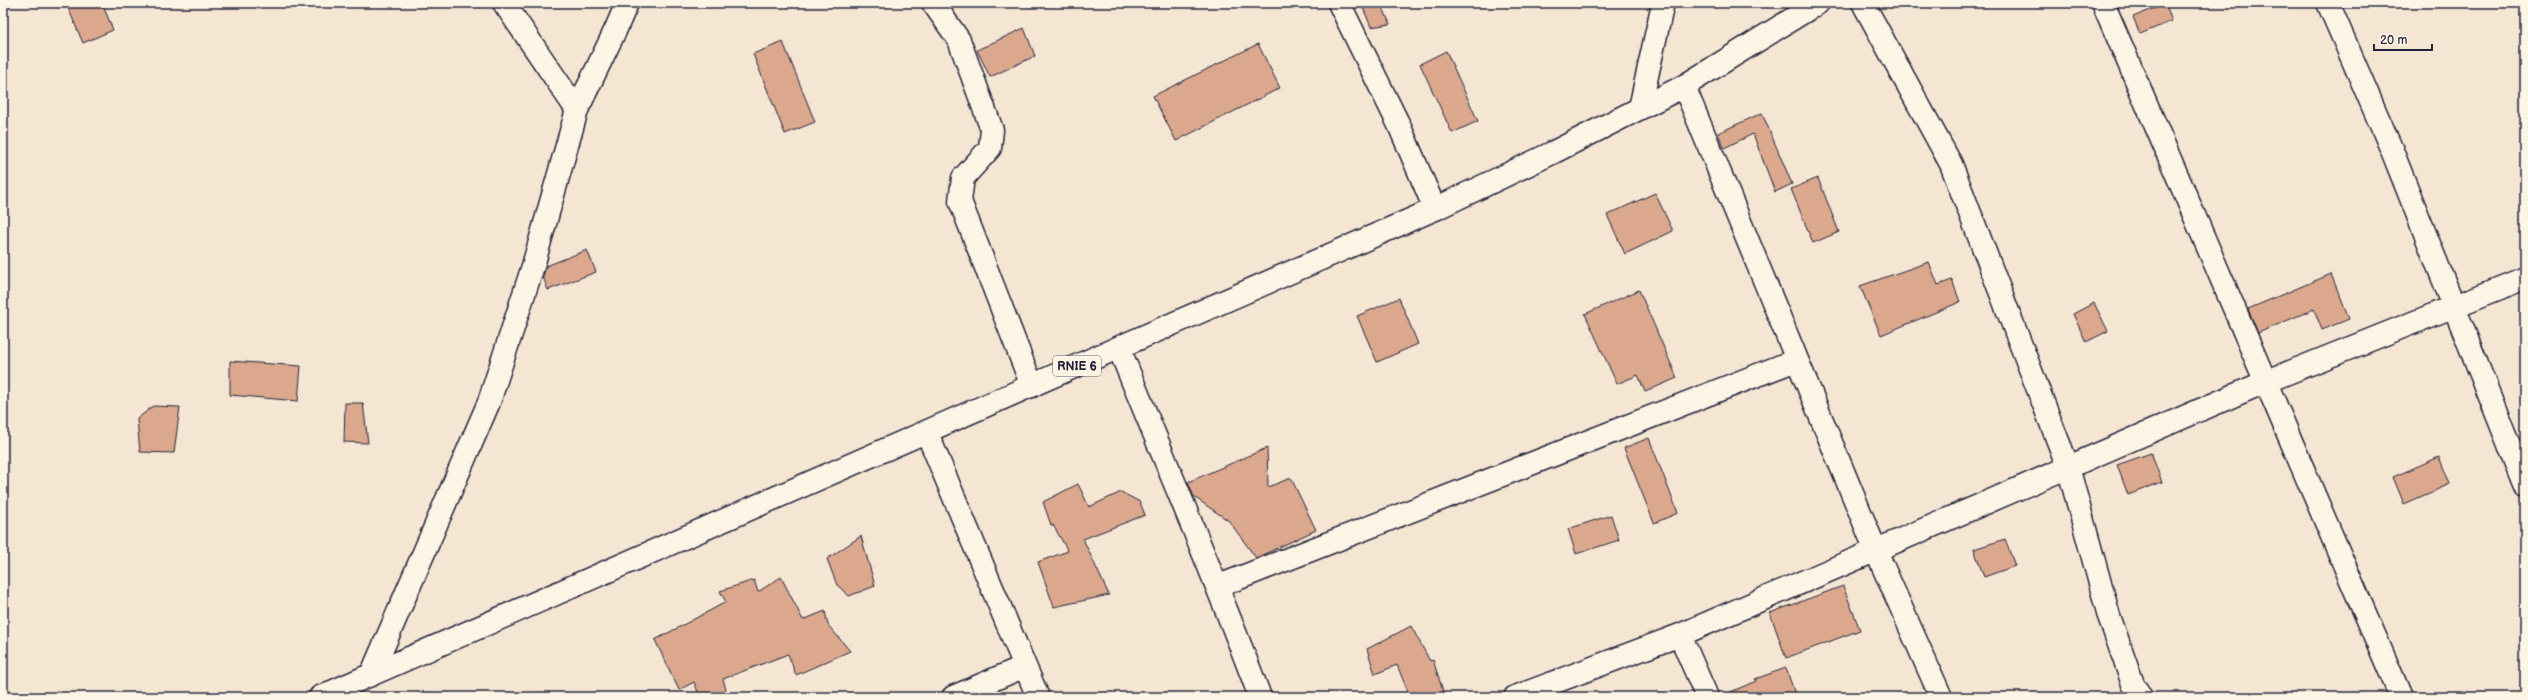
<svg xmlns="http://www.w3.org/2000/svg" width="2528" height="700" font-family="'Balsamiq Sans',sans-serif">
<rect width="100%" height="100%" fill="#f5e6d4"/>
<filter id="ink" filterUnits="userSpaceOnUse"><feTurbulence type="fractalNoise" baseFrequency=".025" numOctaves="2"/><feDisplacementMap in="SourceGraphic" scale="8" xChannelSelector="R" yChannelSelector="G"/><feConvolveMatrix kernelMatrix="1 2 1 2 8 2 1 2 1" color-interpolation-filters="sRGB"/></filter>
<g filter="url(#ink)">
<!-- building -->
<path fill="#dba88e" stroke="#22223b" d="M 66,3 L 102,3 L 113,30 L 83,43 Z
M 1361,3 L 1381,3 L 1390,24 L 1371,27 Z
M 2165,4 L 2172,21 L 2140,34 L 2133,17 Z
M 1024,28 L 1035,56 L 990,77 L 977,50 Z
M 783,42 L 815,122 L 785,134 L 753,54 Z
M 1258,44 L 1280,88 L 1176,141 L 1153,96 Z
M 1446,51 L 1478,121 L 1452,133 L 1420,64 Z
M 1762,113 L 1792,184 L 1775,192 L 1753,134 L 1724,148 L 1718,133 Z
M 1818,178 L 1839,232 L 1813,243 L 1791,189 Z
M 1655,193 L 1673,231 L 1625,254 L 1607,215 Z
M 587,250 L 596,272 L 548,290 L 543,277 L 546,266 Z
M 1929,262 L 1938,285 L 1952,280 L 1960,302 L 1881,335 L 1860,286 Z
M 2331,274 L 2349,319 L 2322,330 L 2314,309 L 2258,333 L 2248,309 Z
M 1639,290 L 1677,378 L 1645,392 L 1638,375 L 1617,384 L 1585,314 Z
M 1399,298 L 1418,344 L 1377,362 L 1357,316 Z
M 2094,303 L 2108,331 L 2086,342 L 2073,314 Z
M 230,361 L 301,366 L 298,401 L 230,395 Z
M 345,403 L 363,403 L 368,443 L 344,442 Z
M 153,406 L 180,407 L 174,453 L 140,452 L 137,419 Z
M 1649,438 L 1678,513 L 1654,523 L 1624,448 Z
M 1267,448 L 1268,487 L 1291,478 L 1316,530 L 1256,558 L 1229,521 L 1194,497 L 1188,482 Z
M 2151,453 L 2162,482 L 2128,495 L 2117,465 Z
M 2439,457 L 2450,484 L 2404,504 L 2393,477 Z
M 1078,484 L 1089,507 L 1121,492 L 1140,502 L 1145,515 L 1083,539 L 1109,595 L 1054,607 L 1038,562 L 1068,551 L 1053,525 L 1051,525 L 1043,502 Z
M 1611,515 L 1619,540 L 1576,554 L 1568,529 Z
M 861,536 L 875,586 L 849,596 L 837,585 L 827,559 Z
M 2005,539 L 2015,566 L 1984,577 L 1974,549 Z
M 781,577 L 803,620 L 825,611 L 828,625 L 850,651 L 796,675 L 788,654 L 723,679 L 728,697 L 700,697 L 694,682 L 679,690 L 655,640 L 726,602 L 720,591 L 754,580 L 758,592 Z
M 1843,586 L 1860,630 L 1786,658 L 1770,613 Z
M 1411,626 L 1430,661 L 1433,660 L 1445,697 L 1410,697 L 1397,665 L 1375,674 L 1367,649 Z
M 1786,668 L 1796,697 L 1719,697 L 1756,681 L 1755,679 Z"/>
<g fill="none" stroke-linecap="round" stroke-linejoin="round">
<!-- minor casing -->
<g stroke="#22223b" stroke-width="25">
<path id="minor" d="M 504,3 L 577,110
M 933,3 L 959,40 L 992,130 L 990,148 L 963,178 L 960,201 L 1032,386
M 1339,3 L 1399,125 L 1435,209
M 1863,3 L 1951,164 L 2068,467 L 2109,616 L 2133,684 L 2141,697
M 2103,3 L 2401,697
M 2328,3 L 2391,148 L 2525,485
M 1684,86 L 1876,551 L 1941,697
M 1640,108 L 1663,3
M 1119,348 C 1166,464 1216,579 1260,697
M 927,433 L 1038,697
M 1219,586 L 1796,360
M 1680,635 L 1707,697
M 371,675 L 489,402 L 533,266 L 577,110 L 615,31 L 627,3
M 953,697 L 1025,666
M 1515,697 L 1680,635 L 2265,382 L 2525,278"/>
</g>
<!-- major casing -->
<g stroke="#22223b" stroke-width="25">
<path id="major" d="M 320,697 L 1435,209 L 1552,153 L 1684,86 L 1818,3"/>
</g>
<!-- minor -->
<use href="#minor" stroke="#fcf5e5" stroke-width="22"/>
<!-- major -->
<use href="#major" stroke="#fcf5e5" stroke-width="22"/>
</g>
</g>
<g text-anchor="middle" stroke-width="3" stroke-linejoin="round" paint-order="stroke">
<!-- shield labels -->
<rect fill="#fcf5e5" stroke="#63616e" stroke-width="1" x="1053" y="356" width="48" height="20" rx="3"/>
<g font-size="12" font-weight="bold" fill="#22223b">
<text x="1077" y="370">RNIE 6</text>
</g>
</g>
<!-- margin -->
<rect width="2528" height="700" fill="none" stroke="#fcf5e5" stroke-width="16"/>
<rect x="8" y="8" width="2512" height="684" fill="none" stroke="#22223b" stroke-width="1.5" filter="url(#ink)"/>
<!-- scale -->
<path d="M2374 44v6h58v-6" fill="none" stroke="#22223b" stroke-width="2"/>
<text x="2380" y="44" font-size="12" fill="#22223b" stroke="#fcf5e5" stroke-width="3" paint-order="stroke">20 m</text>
</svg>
